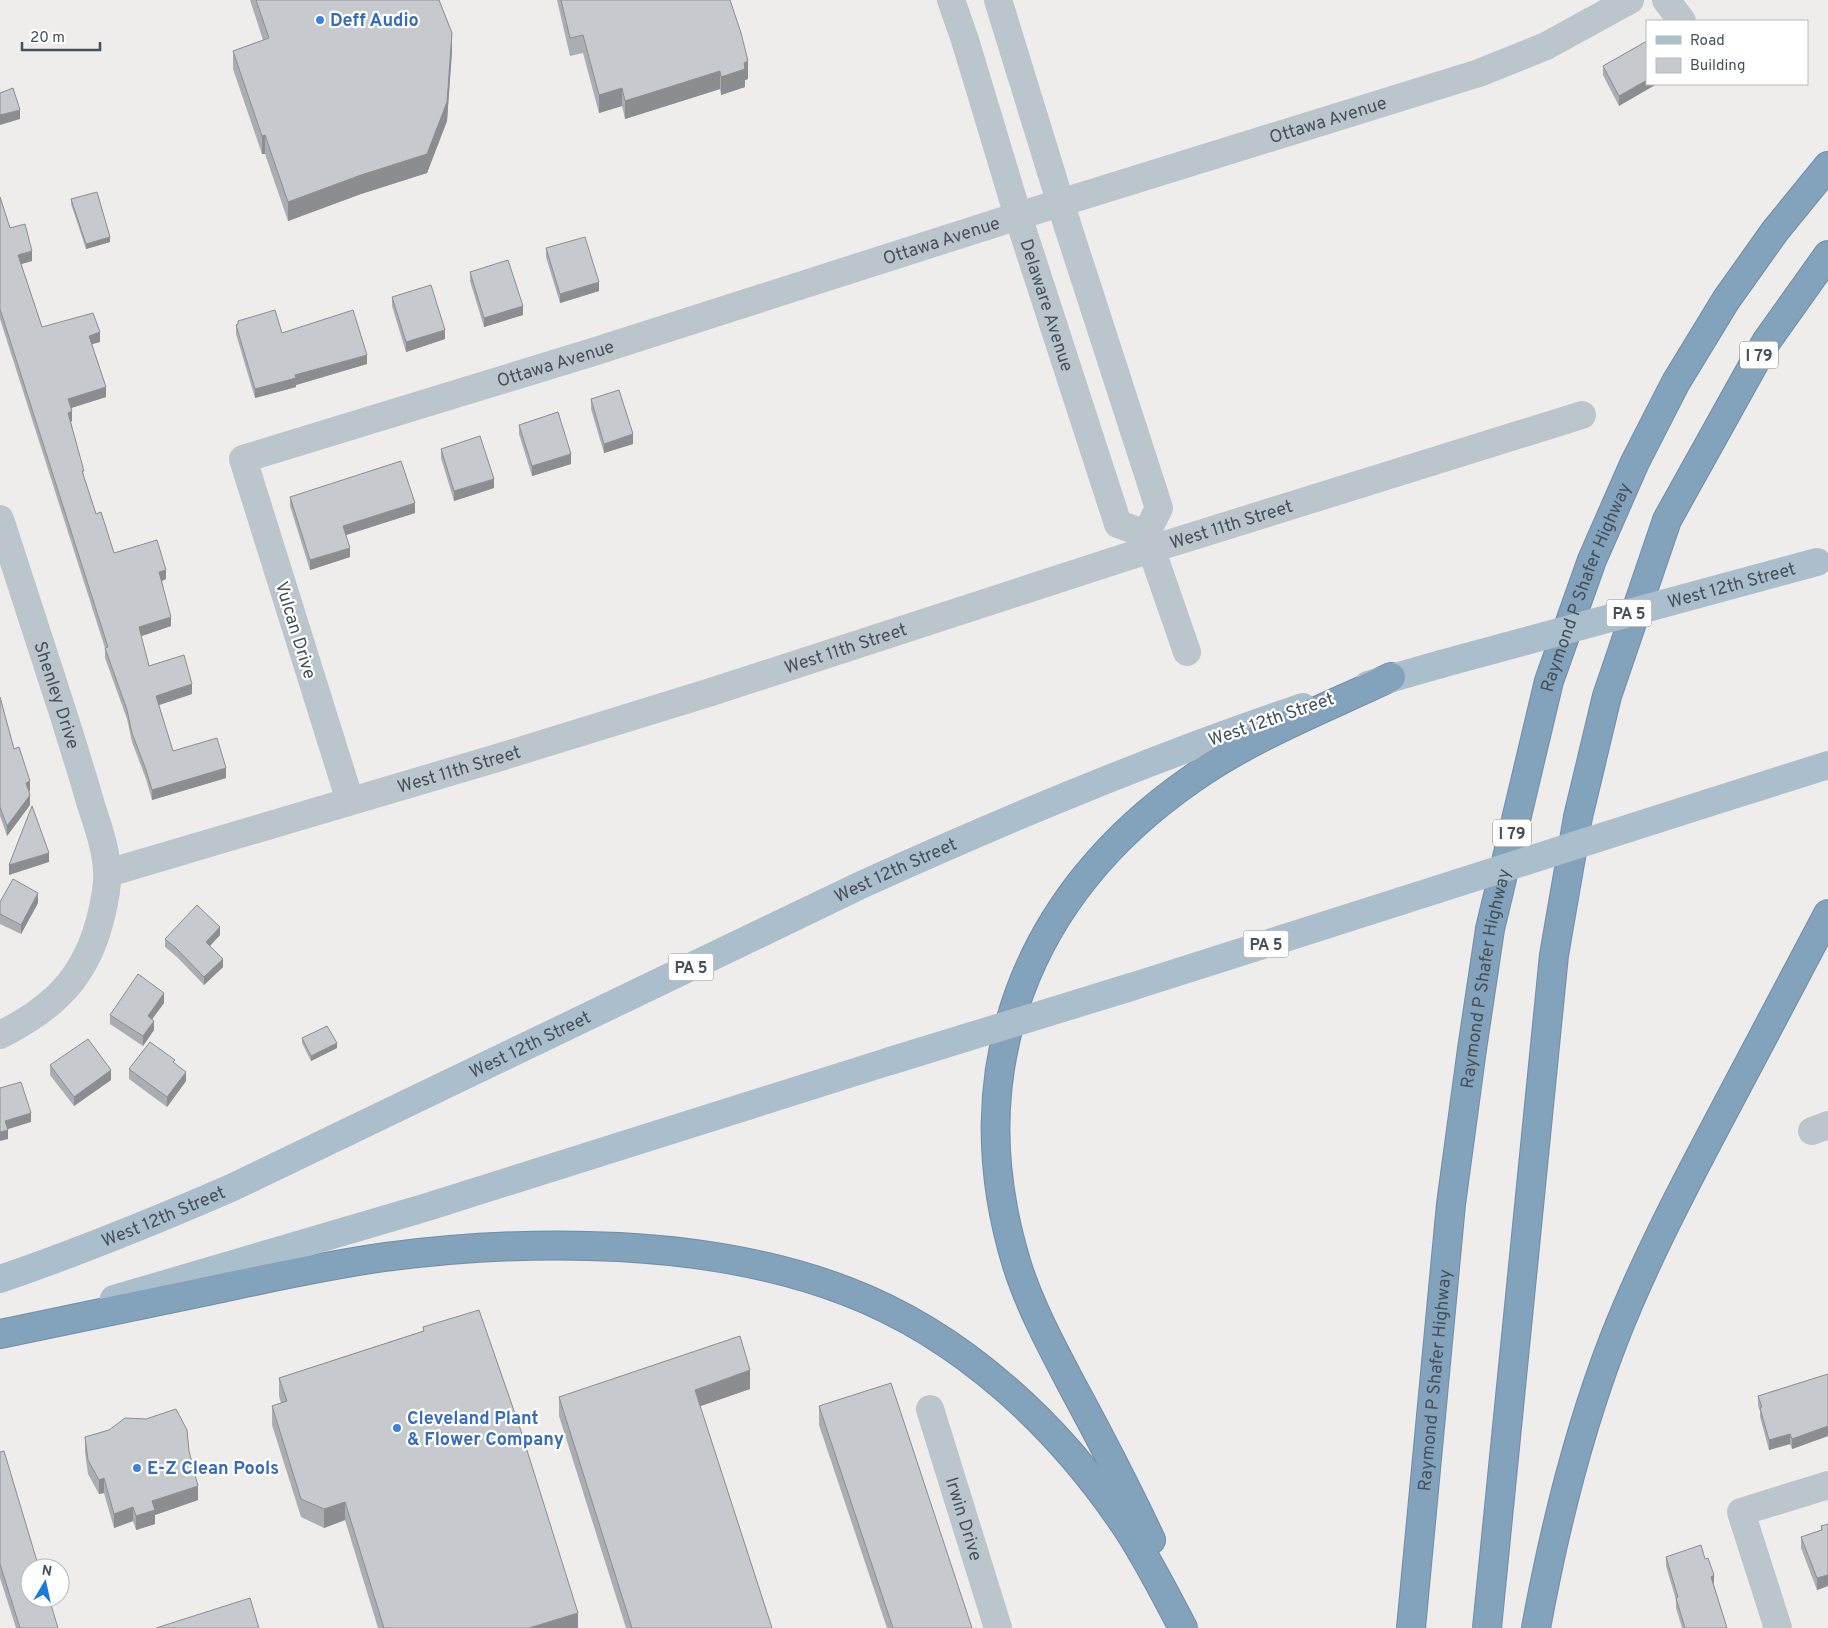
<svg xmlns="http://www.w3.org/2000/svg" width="1828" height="1628" font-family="Overpass,sans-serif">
<rect width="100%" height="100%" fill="#efecec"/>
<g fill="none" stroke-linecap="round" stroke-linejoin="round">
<!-- motorway casing -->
<g stroke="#6f8da8" stroke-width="30">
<g id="motorway">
<path d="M 0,1334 C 71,1319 141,1305 212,1290 C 269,1278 327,1265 385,1257 C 531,1238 708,1238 846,1291 C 962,1335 1059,1426 1127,1528 C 1148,1560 1165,1594 1183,1628"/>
<path d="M 1151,1540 C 1127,1489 1101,1439 1074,1389 C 1053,1349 1031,1309 1017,1265 C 957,1070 1026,894 1192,779 C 1251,737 1326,708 1391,677"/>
<path id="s7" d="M 1411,1628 L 1451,1204 L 1472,1049 L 1490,929 L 1549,681 L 1592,560 L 1635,462 L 1676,382 L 1726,300 L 1775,231 L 1828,166"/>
<path d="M 1487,1628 L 1554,955 L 1578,817 L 1607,696 L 1667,520 L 1766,342 L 1828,255"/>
<path d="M 1536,1628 C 1554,1530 1578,1432 1614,1339 C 1643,1265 1680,1194 1717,1124 C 1754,1054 1791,984 1828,914"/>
</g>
</g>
<!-- minor -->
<g stroke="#bac5cc" stroke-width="28">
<path id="s1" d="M 951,0 L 965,40 L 1018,216 L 1118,524 L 1146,534 L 1159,508 L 1068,227 L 998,0"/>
<path d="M 1666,0 L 1682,21"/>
<path id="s2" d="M 0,519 C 21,583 41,647 62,710 C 72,742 82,773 91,805 C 98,827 106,848 107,871 C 108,884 105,899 102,912 C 88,975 56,1007 0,1035"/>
<path d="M 1146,534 L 1187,652"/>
<path id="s3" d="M 350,801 L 243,459 L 593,352 L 1018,216 L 1479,73 L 1546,46 L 1630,0"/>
<path id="s4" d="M 108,873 L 497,758 L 711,692 L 1126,557 L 1582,415"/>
<path d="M 1812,1131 L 1828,1125"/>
<path id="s5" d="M 930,1409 L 998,1628"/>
<path d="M 1778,1628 L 1741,1512 L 1828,1485"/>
</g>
<!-- primary -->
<g stroke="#abbecc" stroke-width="28">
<path d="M 1368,685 L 1441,664"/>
<path d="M 1708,803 L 1828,765"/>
<path d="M 1131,987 L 1401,901"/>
<path id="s6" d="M 0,1279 C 79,1252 155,1221 231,1188 L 861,885 C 1006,819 1152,758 1303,707"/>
<path d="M 114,1299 L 424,1208 L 890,1061"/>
</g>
<!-- motorway -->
<use href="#motorway" stroke="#83a2bc" stroke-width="28"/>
<!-- primary-bridge -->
<g stroke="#abbecc" stroke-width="28">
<path id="s8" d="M 1441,664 L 1817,562"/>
<path d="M 1401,901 L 1708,803"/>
<path d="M 890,1061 L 1131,987"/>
</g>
</g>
<!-- wall -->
<path fill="#aaaeb2" d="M 250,0 L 439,0 L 452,51 L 447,121 L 427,173 L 361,194 L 288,221 L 265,154 L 262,154 L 233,69 L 233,51 L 263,40 Z
M 557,0 L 730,0 L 748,79 L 745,80 L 745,87 L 721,95 L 720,89 L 625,119 L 622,106 L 599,113 L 583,53 L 570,56 Z
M 1647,41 L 1619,106 L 1603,75 L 1603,66 Z
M 0,197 L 10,228 L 32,261 L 21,264 L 42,327 L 100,342 L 92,344 L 106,397 L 71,408 L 72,421 L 71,422 L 84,476 L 96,514 L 114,553 L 166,579 L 162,581 L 171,626 L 141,636 L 149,666 L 192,694 L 159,705 L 173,751 L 226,778 L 152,800 L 146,779 L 132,742 L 127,719 L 105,658 L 105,648 L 0,319 Z
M 71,199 L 110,242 L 86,249 L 71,204 Z
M 546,248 L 599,291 L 560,303 L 546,257 Z
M 470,272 L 523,315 L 484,327 L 470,281 Z
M 392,297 L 445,339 L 406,352 L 392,306 Z
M 238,321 L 282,333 L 367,364 L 296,385 L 296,387 L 255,398 L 236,334 L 236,325 L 238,324 Z
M 591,399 L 633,444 L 604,453 L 591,409 Z
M 519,425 L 571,464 L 532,476 L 519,434 Z
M 441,449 L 494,488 L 454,501 L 441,458 Z
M 290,497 L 415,513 L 346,535 L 350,557 L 310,570 L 290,506 Z
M 0,697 L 14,749 L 30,791 L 29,791 L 30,805 L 7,836 L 0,816 Z
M 0,902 L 38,903 L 21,934 L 0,924 Z
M 220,935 L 210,946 L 223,967 L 204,985 L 177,957 L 165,947 L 165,939 Z
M 164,1003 L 152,1019 L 154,1030 L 143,1046 L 110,1024 L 110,1015 Z
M 302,1038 L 337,1048 L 311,1061 L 302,1043 Z
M 50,1065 L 111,1080 L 74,1106 L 50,1075 Z
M 129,1069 L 186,1081 L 167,1107 L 129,1079 Z
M 423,1327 L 578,1628 L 378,1628 L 345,1520 L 324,1528 L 301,1517 L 272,1425 L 272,1406 L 281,1403 L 279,1396 L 279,1378 L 423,1331 Z
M 1828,1374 L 1828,1436 L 1792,1449 L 1790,1444 L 1769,1450 L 1760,1417 L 1760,1411 L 1758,1406 L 1758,1396 Z
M 750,1389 L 700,1406 L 772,1628 L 626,1628 L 559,1416 L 559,1397 Z
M 819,1406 L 972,1628 L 887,1628 L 819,1425 Z
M 85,1437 L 189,1451 L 198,1500 L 155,1515 L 155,1524 L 136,1530 L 133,1521 L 114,1528 L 104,1493 L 99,1494 L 88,1474 L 85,1452 Z
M 0,1452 L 58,1628 L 16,1628 L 0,1578 Z
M 1828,1524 L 1828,1586 L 1817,1590 L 1801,1548 L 1801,1537 L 1821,1530 L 1821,1526 Z
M 1666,1557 L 1714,1585 L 1727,1628 L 1682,1628 L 1676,1608 L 1676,1600 L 1666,1566 Z"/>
<!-- shaded-wall -->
<path fill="#8b8d91" d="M 452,33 L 452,51 L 447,121 L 427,173 L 361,194 L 288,221 L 288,202 Z
M 748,61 L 748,79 L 745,80 L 745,87 L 721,95 L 721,77 Z
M 720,71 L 720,89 L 625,119 L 625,101 Z
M 1647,80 L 1647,84 L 1657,84 L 1619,106 L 1619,96 Z
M 622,88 L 622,106 L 599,113 L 599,95 Z
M 20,110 L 20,119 L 0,125 L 0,115 Z
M 265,135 L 265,154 L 262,154 L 262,136 Z
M 110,237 L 110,242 L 86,249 L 86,244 Z
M 32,251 L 32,261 L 18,265 L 18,255 Z
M 599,282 L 599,291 L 560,303 L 560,294 Z
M 523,306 L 523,315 L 484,327 L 484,318 Z
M 445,330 L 445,339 L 406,352 L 406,342 Z
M 100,332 L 100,342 L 89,345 L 89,336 Z
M 367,355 L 367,364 L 296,385 L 296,387 L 255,398 L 255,389 L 295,375 Z
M 106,387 L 106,397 L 68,409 L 68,399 Z
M 72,411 L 72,421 L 68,423 L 68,413 Z
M 633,434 L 633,444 L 604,453 L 604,444 Z
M 571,454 L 571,464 L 532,476 L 532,466 Z
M 494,479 L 494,488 L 454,501 L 454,491 Z
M 415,503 L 415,513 L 343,536 L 343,526 Z
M 350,548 L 350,557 L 310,570 L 310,560 Z
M 166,570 L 166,579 L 159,582 L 159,572 Z
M 171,617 L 171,626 L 139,637 L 139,627 Z
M 192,684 L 192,694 L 156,706 L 156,696 Z
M 226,768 L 226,778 L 152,800 L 152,790 Z
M 30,781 L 30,791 L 26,792 L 26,783 Z
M 30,795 L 30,805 L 7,836 L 7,826 Z
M 49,853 L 49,862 L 9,875 L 9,865 Z
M 38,893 L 38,903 L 21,934 L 21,925 Z
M 220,927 L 220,935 L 206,950 L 206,942 Z
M 223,959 L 223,967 L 204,985 L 204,977 Z
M 164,993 L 164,1003 L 148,1025 L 148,1016 Z
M 154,1021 L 154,1030 L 143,1046 L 143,1036 Z
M 337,1043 L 337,1048 L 311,1061 L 311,1056 Z
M 111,1070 L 111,1080 L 74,1106 L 74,1097 Z
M 186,1072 L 186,1081 L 167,1107 L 167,1097 Z
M 31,1113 L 31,1122 L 5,1130 L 5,1121 Z
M 8,1130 L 8,1139 L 0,1141 L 0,1132 Z
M 750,1370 L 750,1389 L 695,1408 L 695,1390 Z
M 1828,1426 L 1828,1436 L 1792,1449 L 1792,1439 Z
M 1790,1434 L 1790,1444 L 1769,1450 L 1769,1440 Z
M 104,1478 L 104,1493 L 99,1494 L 99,1480 Z
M 198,1486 L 198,1500 L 155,1515 L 155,1524 L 136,1530 L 136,1516 L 152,1501 Z
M 345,1502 L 345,1520 L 324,1528 L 324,1509 Z
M 133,1507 L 133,1521 L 114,1528 L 114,1514 Z
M 1714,1575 L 1714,1585 L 1711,1577 Z
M 1828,1575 L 1828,1586 L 1817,1590 L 1817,1578 Z
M 578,1613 L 578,1628 L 529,1628 Z"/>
<!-- building -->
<path fill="#c6cacf" stroke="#8b8d91" d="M 256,0 L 439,0 L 452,33 L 447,102 L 427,154 L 361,175 L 288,202 L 265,135 L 262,136 L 233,51 L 269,38 Z
M 561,0 L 730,0 L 741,33 L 748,61 L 744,63 L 745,69 L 721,77 L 720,71 L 625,101 L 622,88 L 599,95 L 583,35 L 570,38 Z
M 1647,41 L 1647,80 L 1619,96 L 1603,66 Z
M 13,88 L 20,110 L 0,115 L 0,93 Z
M 97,192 L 110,237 L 86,244 L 71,199 Z
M 0,197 L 10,228 L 25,224 L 32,251 L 18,255 L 42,327 L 93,313 L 100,332 L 89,336 L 106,387 L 68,399 L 72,411 L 68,413 L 84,471 L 82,471 L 96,514 L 101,512 L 114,553 L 157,540 L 166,570 L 159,572 L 171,617 L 139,627 L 149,666 L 184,655 L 192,684 L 156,696 L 173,751 L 217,738 L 226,768 L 152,790 L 146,770 L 132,733 L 127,710 L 105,648 L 108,647 L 0,309 Z
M 585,237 L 599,282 L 560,294 L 546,248 Z
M 508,260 L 523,306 L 484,318 L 470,272 Z
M 431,285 L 445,330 L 406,342 L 392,297 Z
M 275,310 L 282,333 L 353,310 L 367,355 L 295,375 L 296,378 L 255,389 L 236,325 L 238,324 L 238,321 Z
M 619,390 L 633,434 L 604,444 L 591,399 Z
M 558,412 L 571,454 L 532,466 L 519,425 Z
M 480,436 L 494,479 L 454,491 L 441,449 Z
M 401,461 L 415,503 L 343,526 L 350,548 L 310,560 L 290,497 Z
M 0,697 L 14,749 L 19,747 L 30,781 L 26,783 L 30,795 L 7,826 L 0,807 Z
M 32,806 L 49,853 L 9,865 Z
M 13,879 L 38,893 L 21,925 L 0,914 L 0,902 Z
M 197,905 L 220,927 L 206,942 L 223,959 L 204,977 L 177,949 L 165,939 Z
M 138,974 L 164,993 L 148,1016 L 154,1021 L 143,1036 L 110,1015 Z
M 327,1026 L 337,1043 L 311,1056 L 302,1038 Z
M 88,1039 L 111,1070 L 74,1097 L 50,1065 Z
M 150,1042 L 175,1060 L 173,1062 L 186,1072 L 167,1097 L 129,1069 Z
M 21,1082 L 31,1113 L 5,1121 L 8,1130 L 0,1132 L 0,1088 Z
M 479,1310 L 520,1428 L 578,1613 L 529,1628 L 384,1628 L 345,1502 L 324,1509 L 301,1499 L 272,1406 L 287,1401 L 279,1378 L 424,1331 L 423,1327 Z
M 740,1336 L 750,1370 L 695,1390 L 772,1628 L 632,1628 L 559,1397 Z
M 1828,1374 L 1828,1426 L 1792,1439 L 1790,1434 L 1769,1440 L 1760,1408 L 1762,1407 L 1758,1396 Z
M 891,1383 L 972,1628 L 893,1628 L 819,1406 Z
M 176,1409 L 187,1430 L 189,1451 L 198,1486 L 152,1501 L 155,1510 L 136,1516 L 133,1507 L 114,1514 L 104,1478 L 99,1480 L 88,1460 L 85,1437 L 109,1430 L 125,1418 L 146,1419 Z
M 4,1451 L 39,1568 L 30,1568 L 30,1598 L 49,1598 L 58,1628 L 20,1628 L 0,1564 L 0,1452 Z
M 1828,1524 L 1828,1575 L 1817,1578 L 1801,1537 L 1822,1530 L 1821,1526 Z
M 1701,1545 L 1705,1559 L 1708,1558 L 1714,1575 L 1711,1577 L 1727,1628 L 1685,1628 L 1676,1598 L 1678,1597 L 1666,1557 Z
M 250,1598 L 259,1628 L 156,1628 Z"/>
<!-- markers -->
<g fill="#3f7fe0" stroke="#fff" stroke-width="2">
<circle cx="320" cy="20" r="5"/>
<circle cx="397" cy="1428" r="5"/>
<circle cx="137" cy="1468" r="5"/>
</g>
<g text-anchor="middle" stroke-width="4.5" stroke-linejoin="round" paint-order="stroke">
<!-- shield labels -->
<g fill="#fff" stroke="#7d858c" stroke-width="1">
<rect x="1740" y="341.5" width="38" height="27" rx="4"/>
<rect x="1606.5" y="599.5" width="45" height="27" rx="4"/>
<rect x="1493" y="819.5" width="38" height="27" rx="4"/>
<rect x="1243.5" y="930.5" width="45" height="27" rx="4"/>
<rect x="668.5" y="953.5" width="45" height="27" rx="4"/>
</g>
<g font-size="16" font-weight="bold" fill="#45515a">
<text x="1759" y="361">I 79</text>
<text x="1629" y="619">PA 5</text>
<text x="1512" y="839">I 79</text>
<text x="1266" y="950">PA 5</text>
<text x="691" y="973">PA 5</text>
</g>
<!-- shop labels -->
<g font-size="18" font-weight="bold" fill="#366cbe" stroke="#fff" text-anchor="start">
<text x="330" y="26">Deff Audio</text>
<text x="407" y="1424">Cleveland Plant<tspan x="407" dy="21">&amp; Flower Company</tspan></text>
<text x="147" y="1474">E-Z Clean Pools</text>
</g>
<!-- street labels -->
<g font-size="18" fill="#45515a" stroke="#fff">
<text dy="6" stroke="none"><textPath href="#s3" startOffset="1495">Ottawa Avenue</textPath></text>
<text dy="6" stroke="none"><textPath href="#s3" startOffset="1090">Ottawa Avenue</textPath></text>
<text dy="6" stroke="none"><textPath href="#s1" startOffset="320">Delaware Avenue</textPath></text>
<text dy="6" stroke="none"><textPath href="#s3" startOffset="685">Ottawa Avenue</textPath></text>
<text dy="6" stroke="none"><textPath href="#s4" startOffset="1176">West 11th Street</textPath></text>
<text dy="6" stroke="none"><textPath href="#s8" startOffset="301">West 12th Street</textPath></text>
<text dy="6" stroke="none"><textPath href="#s7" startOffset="1059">Raymond P Shafer Highway</textPath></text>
<text transform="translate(296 630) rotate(73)" y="6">Vulcan Drive</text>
<text dy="6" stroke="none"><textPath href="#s4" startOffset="771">West 11th Street</textPath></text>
<text dy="6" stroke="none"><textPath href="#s2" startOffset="185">Shenley Drive</textPath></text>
<text transform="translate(1271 719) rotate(-19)" y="6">West 12th Street</text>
<text dy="6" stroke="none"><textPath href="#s4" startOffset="366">West 11th Street</textPath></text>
<text dy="6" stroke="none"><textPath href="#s6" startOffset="985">West 12th Street</textPath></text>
<text dy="6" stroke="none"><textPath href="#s7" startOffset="654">Raymond P Shafer Highway</textPath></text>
<text dy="6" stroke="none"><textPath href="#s6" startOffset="580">West 12th Street</textPath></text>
<text dy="6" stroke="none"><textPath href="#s6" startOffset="175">West 12th Street</textPath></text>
<text dy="6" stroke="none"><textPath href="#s7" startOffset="249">Raymond P Shafer Highway</textPath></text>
<text dy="6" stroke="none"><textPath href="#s5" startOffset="115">Irwin Drive</textPath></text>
</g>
</g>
<!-- legend -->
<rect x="1646" y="20" width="162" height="65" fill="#ffffff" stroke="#b5b9bd"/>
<rect x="1656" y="36" width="25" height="8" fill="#abbecc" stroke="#b5b9bd"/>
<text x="1690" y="45" font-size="15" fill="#45515a">Road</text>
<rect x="1656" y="58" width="25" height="15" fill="#c6cacf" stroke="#b5b9bd"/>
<text x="1690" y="70" font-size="15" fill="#45515a">Building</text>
<!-- north arrow -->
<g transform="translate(45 1583) rotate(9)"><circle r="24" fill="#ffffff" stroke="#b5b9bd"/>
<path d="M0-4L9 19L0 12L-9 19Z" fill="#187add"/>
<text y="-8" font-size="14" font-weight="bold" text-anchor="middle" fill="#45515a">N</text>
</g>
<!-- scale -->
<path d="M22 42v8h78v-8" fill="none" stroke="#45515a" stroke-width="2.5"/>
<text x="30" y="42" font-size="15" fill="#45515a" stroke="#ffffff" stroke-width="4" paint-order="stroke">20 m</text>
</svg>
